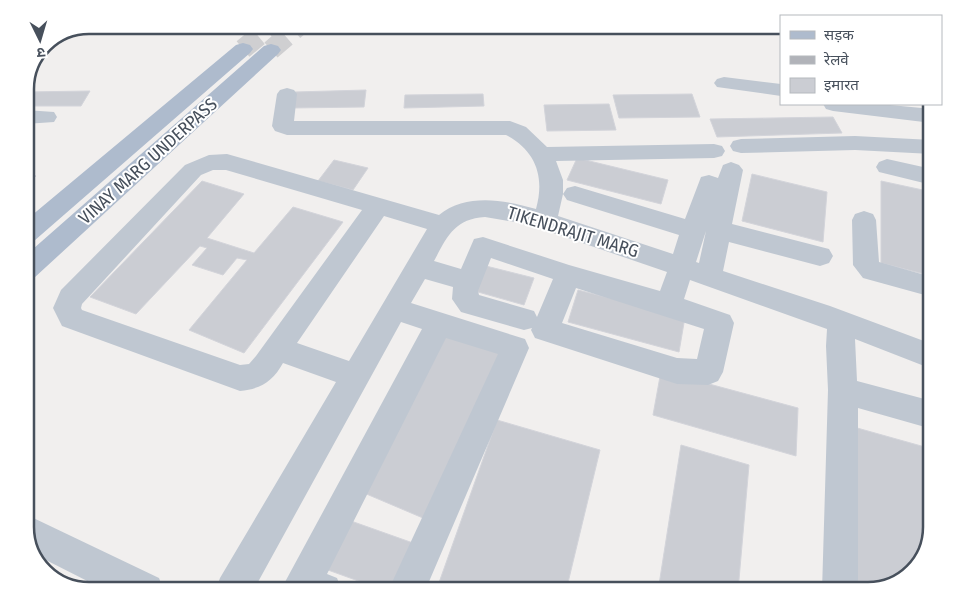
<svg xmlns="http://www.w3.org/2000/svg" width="957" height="616" font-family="'Fira Sans Condensed','Noto Sans Devanagari',sans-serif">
<rect width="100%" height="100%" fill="#f1efee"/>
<!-- building -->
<path fill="#cbcdd3" stroke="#d3d4da" d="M 366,90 L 364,107 L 291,108 L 295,92 Z
M 90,91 L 81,106 L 25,106 L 25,92 Z
M 483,94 L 484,106 L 404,108 L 405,95 Z
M 692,94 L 700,117 L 619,118 L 613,95 Z
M 609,104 L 616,130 L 547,131 L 544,105 Z
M 833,117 L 842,133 L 717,137 L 710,119 Z
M 577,158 L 668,180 L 661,204 L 567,180 Z
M 334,160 L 368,168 L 353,190 L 318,181 Z
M 25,172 L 36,176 L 25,185 Z
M 752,174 L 827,192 L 823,242 L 742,221 Z
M 202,181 L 244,194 L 207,238 L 254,253 L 293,207 L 343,222 L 244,353 L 189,330 L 247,260 L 237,258 L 223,275 L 192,265 L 207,248 L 200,246 L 136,314 L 90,297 Z
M 881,181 L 932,192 L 932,276 L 881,263 Z
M 482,265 L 534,278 L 524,305 L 471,290 Z
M 578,290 L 685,317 L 679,352 L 568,322 Z
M 445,329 L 509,351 L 430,521 L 357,490 Z
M 661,371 L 798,408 L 796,456 L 653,415 Z
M 497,420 L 600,450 L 566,591 L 436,591 Z
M 850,426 L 932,449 L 932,528 L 921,562 L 900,583 L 869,591 L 851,591 Z
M 681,445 L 749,465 L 738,591 L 658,591 Z
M 351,521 L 413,543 L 394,591 L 386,591 L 328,570 Z"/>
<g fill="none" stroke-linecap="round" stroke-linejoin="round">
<!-- major-tunnel -->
<path stroke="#cfcfd1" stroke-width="20" stroke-dasharray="20 10" stroke-linecap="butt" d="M 243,49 L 272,25
M 271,50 L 300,25"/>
<!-- minor -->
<path fill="#bfc7d1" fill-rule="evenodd" d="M 724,77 L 781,84 L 781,96 L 717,87 L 714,83 L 717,79 Z
M 287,88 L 294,90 L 297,94 L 294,121 L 510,121 L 526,127 L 547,147 L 714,144 L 722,146 L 725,151 L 722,156 L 714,158 L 556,161 L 563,180 L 563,194 L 567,188 L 575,186 L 685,219 L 701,177 L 709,175 L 718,178 L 723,165 L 731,162 L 739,165 L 743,170 L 732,224 L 829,249 L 833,256 L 829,263 L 820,266 L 729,242 L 723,271 L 830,306 L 932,344 L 932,369 L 855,339 L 857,381 L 932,401 L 932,429 L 858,408 L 858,591 L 822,591 L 828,390 L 826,346 L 827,329 L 690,280 L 684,299 L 730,315 L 734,323 L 723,372 L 718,381 L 708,385 L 677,384 L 535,338 L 531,330 L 532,328 L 524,330 L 461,312 L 452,299 L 453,287 L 425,279 L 411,303 L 525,339 L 529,348 L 425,591 L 388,591 L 498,354 L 446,338 L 327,574 L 337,578 L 342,591 L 289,591 L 285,582 L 422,329 L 401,322 L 253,591 L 215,591 L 220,578 L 336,382 L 283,363 C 273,381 261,389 240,391 L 62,326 L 53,308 L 61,290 L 185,165 L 209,155 L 227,154 L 439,215 C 466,193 505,200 536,209 C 545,177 536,151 506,135 L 287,135 L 275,131 L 272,126 L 277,94 L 280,90 ZM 213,170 L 226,170 L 362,210 L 256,356 L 249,364 L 240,365 L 82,310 L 81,308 L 82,304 L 201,175 ZM 563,194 L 567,200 L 679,235 L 673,254 L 558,216 ZM 384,216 L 427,229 L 349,361 L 297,343 ZM 485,217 L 527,224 L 667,272 L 660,291 L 569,265 L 483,237 L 474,239 L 461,269 L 434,261 C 447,237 454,219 485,217 ZM 706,231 L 699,263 L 696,262 ZM 491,258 L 553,279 L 537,317 L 534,311 L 479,295 L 478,291 ZM 576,288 L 704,329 L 697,359 L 677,358 L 562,323 Z
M 823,104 L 880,104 L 932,109 L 932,123 L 833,111 L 826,109 Z
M 25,110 L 54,112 L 57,117 L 54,122 L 25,124 Z
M 855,136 L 932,140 L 932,154 L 855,150 L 741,153 L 733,151 L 730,146 L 733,141 L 741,139 Z
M 887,159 L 932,169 L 932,185 L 879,172 L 876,167 L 879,162 Z
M 864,211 L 873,214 L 876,220 L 879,262 L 932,277 L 932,297 L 863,278 L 853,265 L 852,220 L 855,214 Z
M 25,514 L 159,578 L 164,591 L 107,591 L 32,553 L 25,531 Z"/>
<!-- major -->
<path fill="#aebbcd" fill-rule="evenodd" d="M 243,43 L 250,45 L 253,49 L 250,53 L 34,241 L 25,244 L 25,221 L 236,45 Z
M 271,44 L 278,46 L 281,50 L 278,54 L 34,278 L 25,281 L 25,256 L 264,46 Z"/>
<!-- rail casing -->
<g stroke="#b1b3b9" stroke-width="4">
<path id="rail" d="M 74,31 L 781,32"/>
</g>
<!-- rail -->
<use href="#rail" stroke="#fff" stroke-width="2.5" stroke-dasharray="8" stroke-linecap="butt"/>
</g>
<g text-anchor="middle" stroke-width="4" stroke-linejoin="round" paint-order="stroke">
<!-- street labels -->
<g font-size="18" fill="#47505c" stroke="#fff">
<text transform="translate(148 161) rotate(-42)" y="6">VINAY MARG UNDERPASS</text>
<text transform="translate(573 232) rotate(17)" y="6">TIKENDRAJIT MARG</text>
</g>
</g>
<!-- crop -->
<path d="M0 0H957V616H0ZM89 34H868A55 55 0 0 1 923 89V527A55 55 0 0 1 868 582H89A55 55 0 0 1 34 527V89A55 55 0 0 1 89 34Z" fill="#fff" fill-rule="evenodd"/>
<path fill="none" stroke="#47505c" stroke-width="2.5" d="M89 34H868A55 55 0 0 1 923 89V527A55 55 0 0 1 868 582H89A55 55 0 0 1 34 527V89A55 55 0 0 1 89 34Z"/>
<!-- legend -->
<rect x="780" y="15" width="162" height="90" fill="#ffffff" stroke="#b5b9be"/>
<rect x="790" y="31" width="25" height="8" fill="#aebbcd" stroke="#b5b9be"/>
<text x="824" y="40" font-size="15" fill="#47505c">सड़क</text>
<rect x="790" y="56" width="25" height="8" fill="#b1b3b9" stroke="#b5b9be"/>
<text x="824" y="65" font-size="15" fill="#47505c">रेलवे</text>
<rect x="790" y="78" width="25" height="15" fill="#cbcdd3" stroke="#b5b9be"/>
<text x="824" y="90" font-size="15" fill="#47505c">इमारत</text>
<!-- north arrow -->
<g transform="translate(40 40) rotate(175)" stroke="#ffffff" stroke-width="4" paint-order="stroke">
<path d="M0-4L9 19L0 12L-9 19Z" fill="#47505c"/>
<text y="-8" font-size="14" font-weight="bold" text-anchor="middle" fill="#47505c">उ</text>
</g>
</svg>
